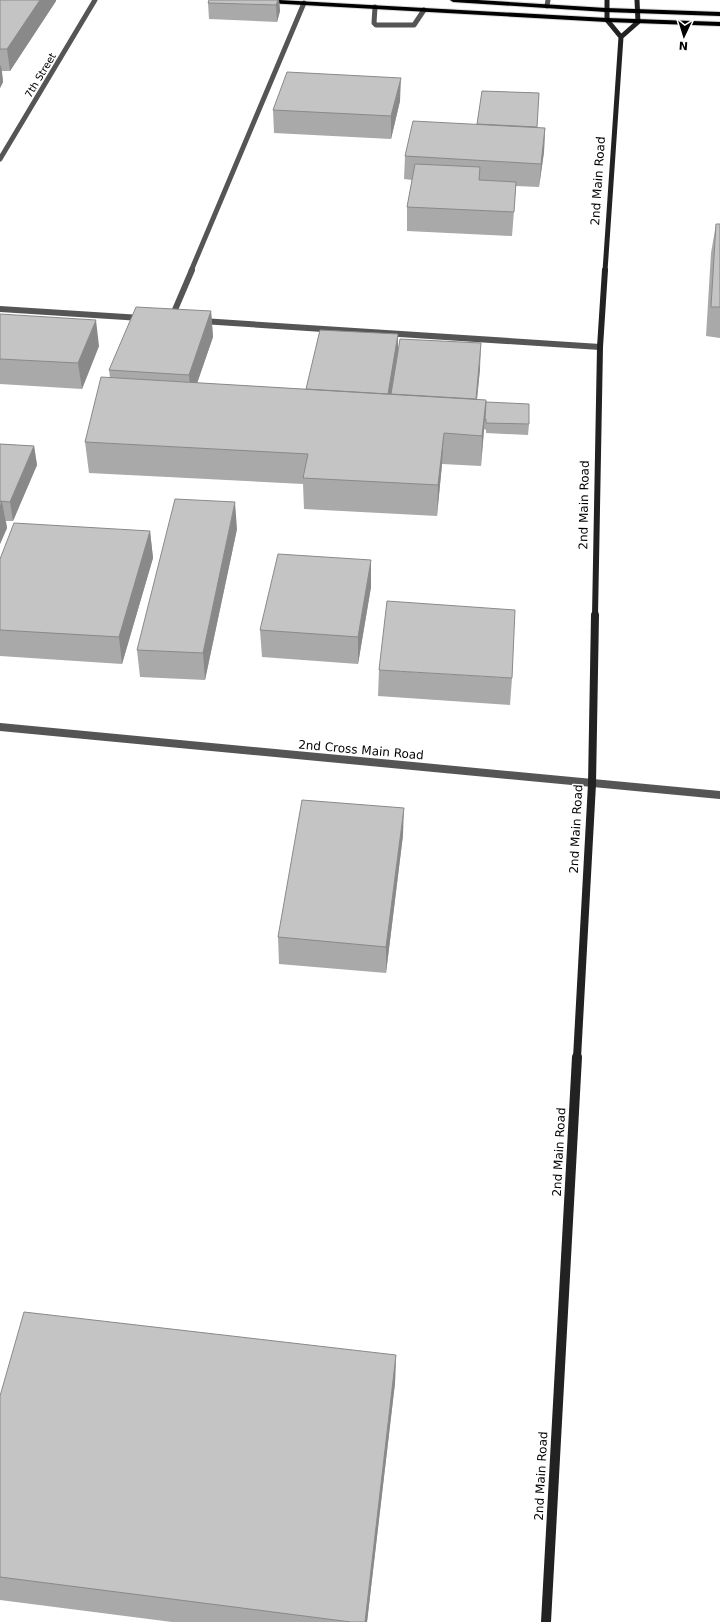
<svg xmlns="http://www.w3.org/2000/svg" width="720" height="1622" font-family="'DejaVu Sans',sans-serif">
<rect width="100%" height="100%" fill="#fff"/>
<g fill="none" stroke-linecap="round" stroke-linejoin="round">
<!-- primary casing -->
<g stroke="#dbdbdb" stroke-width="2">
<path id="primary" d="M 247,0 L 279,0 L 607,18 L 720,22 L 720,26 L 607,22 L 250,2 Z
M 450,0 L 478,0 L 606,8 L 720,12 L 720,16 L 606,12 L 453,2 Z"/>
</g>
<!-- lane -->
<path stroke="#555" stroke-width="5" d="M 547,6 L 548,0
M 375,7 L 374,23 L 376,25 L 414,25 L 424,10"/>
<!-- street-far2 -->
<path stroke="#555" stroke-width="5" d="M 0,159 L 95,0
M 191,271 L 304,3"/>
<!-- street-far1 -->
<path stroke="#555" stroke-width="6" d="M 0,309 L 141,318
M 171,319 L 192,270
M 202,321 L 600,347"/>
<!-- street -->
<path stroke="#555" stroke-width="8" d="M 0,727 L 720,795"/>
<!-- secondary-far3 -->
<path stroke="#222" stroke-width="5" d="M 607,0 L 607,20 L 621,37
M 621,37 L 638,22 L 637,0
M 605,271 L 621,37"/>
<!-- secondary-far2 -->
<path stroke="#222" stroke-width="6" d="M 595,616 L 600,347 L 605,270"/>
<!-- secondary-far1 -->
<path stroke="#222" stroke-width="8" d="M 577,1058 L 592,784 L 595,615"/>
<!-- secondary -->
<path stroke="#222" stroke-width="10" d="M 546,1622 L 577,1057"/>
<!-- primary -->
<use href="#primary" fill="#000" fill-rule="evenodd"/>
</g>
<!-- wall -->
<path fill="#a9a9a9" d="M 0,0 L 56,0 L 56,1 L 10,71 L 2,71 L 3,82 L 0,88 Z
M 279,0 L 280,11 L 277,22 L 209,19 L 208,3 Z
M 482,91 L 539,93 L 537,128 L 545,128 L 544,152 L 539,187 L 516,186 L 512,236 L 407,231 L 407,207 L 412,180 L 404,179 L 405,156 L 477,125 Z
M 400,101 L 391,139 L 274,133 L 273,110 Z
M 716,224 L 720,224 L 720,338 L 706,336 L 711,253 Z
M 211,311 L 213,337 L 197,383 L 306,389 L 398,334 L 398,354 L 480,369 L 477,399 L 486,402 L 529,424 L 528,435 L 486,433 L 486,430 L 484,429 L 481,466 L 442,464 L 437,516 L 304,509 L 303,484 L 89,473 L 85,442 L 110,378 L 109,370 Z
M 0,314 L 99,346 L 82,389 L 0,384 Z
M 0,444 L 34,446 L 37,465 L 13,521 L 6,521 L 7,528 L 0,544 Z
M 237,529 L 205,680 L 140,677 L 137,650 Z
M 150,531 L 153,558 L 122,664 L 0,656 L 0,559 Z
M 371,587 L 358,664 L 262,657 L 260,630 Z
M 379,670 L 512,678 L 510,705 L 378,696 Z
M 403,835 L 386,973 L 279,964 L 278,937 Z
M 396,1355 L 395,1383 L 367,1622 L 172,1622 L 0,1600 L 0,1396 Z"/>
<!-- shaded-wall -->
<path fill="#898989" d="M 40,0 L 56,0 L 56,1 L 10,71 L 7,49 Z
M 278,0 L 279,0 L 280,11 L 277,22 L 276,5 Z
M 1,65 L 3,82 L 0,88 L 0,67 Z
M 401,78 L 400,101 L 391,139 L 391,116 Z
M 545,128 L 544,152 L 539,187 L 541,164 Z
M 211,311 L 213,337 L 191,401 L 189,375 Z
M 96,320 L 99,346 L 82,389 L 78,363 Z
M 398,334 L 398,359 L 390,402 L 387,396 Z
M 481,343 L 480,369 L 474,428 L 476,402 Z
M 486,400 L 484,430 L 481,466 L 482,436 Z
M 444,433 L 442,464 L 437,516 L 438,485 Z
M 34,446 L 37,465 L 13,521 L 10,502 Z
M 2,502 L 7,528 L 0,544 L 0,507 Z
M 235,502 L 237,529 L 205,680 L 203,653 Z
M 150,531 L 153,558 L 122,664 L 119,637 Z
M 371,560 L 371,587 L 358,664 L 358,637 Z
M 404,808 L 403,835 L 386,973 L 386,947 Z
M 396,1355 L 395,1383 L 367,1622 L 365,1622 Z"/>
<!-- building -->
<path fill="#c4c4c4" stroke="#898989" d="M 0,0 L 40,0 L 7,49 L 0,49 Z
M 209,0 L 278,0 L 276,5 L 208,3 Z
M 287,72 L 401,78 L 391,116 L 273,110 Z
M 482,91 L 539,93 L 537,127 L 477,124 Z
M 413,121 L 545,128 L 541,164 L 405,156 Z
M 415,164 L 480,167 L 479,180 L 516,182 L 514,212 L 407,207 Z
M 716,224 L 720,224 L 720,307 L 711,307 Z
M 136,307 L 211,311 L 189,375 L 109,370 Z
M 0,314 L 96,320 L 78,363 L 0,359 Z
M 320,330 L 398,334 L 388,394 L 306,389 Z
M 400,339 L 481,343 L 476,399 L 391,394 Z
M 101,377 L 486,400 L 482,436 L 444,433 L 438,485 L 303,478 L 308,454 L 85,442 Z
M 486,402 L 529,404 L 529,424 L 486,423 L 486,419 L 485,419 Z
M 0,444 L 34,446 L 10,502 L 0,501 Z
M 175,499 L 235,502 L 203,653 L 137,650 Z
M 0,502 L 2,502 L 0,507 Z
M 14,523 L 150,531 L 119,637 L 0,630 L 0,559 Z
M 278,554 L 371,560 L 358,637 L 260,630 Z
M 387,601 L 515,610 L 512,678 L 379,670 Z
M 302,800 L 404,808 L 386,947 L 278,937 Z
M 24,1312 L 396,1355 L 365,1622 L 351,1622 L 0,1577 L 0,1396 Z"/>
<g text-anchor="middle" stroke-width="3" stroke-linejoin="round" paint-order="stroke">
<!-- far-street labels -->
<g font-size="10" fill="#000" stroke="#fff">
<text transform="translate(40 75) rotate(-59)" y="4">7th Street</text>
</g>
<!-- street labels -->
<g font-size="12" fill="#000" stroke="#fff">
<text transform="translate(598 181) rotate(-86)" y="4">2nd Main Road</text>
<text transform="translate(584 505) rotate(-89)" y="4">2nd Main Road</text>
<text transform="translate(361 750) rotate(5)" y="4">2nd Cross Main Road</text>
<text transform="translate(576 829) rotate(-87)" y="4">2nd Main Road</text>
<text transform="translate(559 1152) rotate(-87)" y="4">2nd Main Road</text>
<text transform="translate(541 1476) rotate(-87)" y="4">2nd Main Road</text>
</g>
</g>
<!-- north arrow -->
<g transform="translate(684 36) rotate(184)" stroke="#ffffff" stroke-width="3" paint-order="stroke">
<path d="M0-3L7 15L0 10L-7 15Z" fill="#000000"/>
<text y="-6" font-size="11" font-weight="bold" text-anchor="middle" fill="#000000">N</text>
</g>
</svg>
